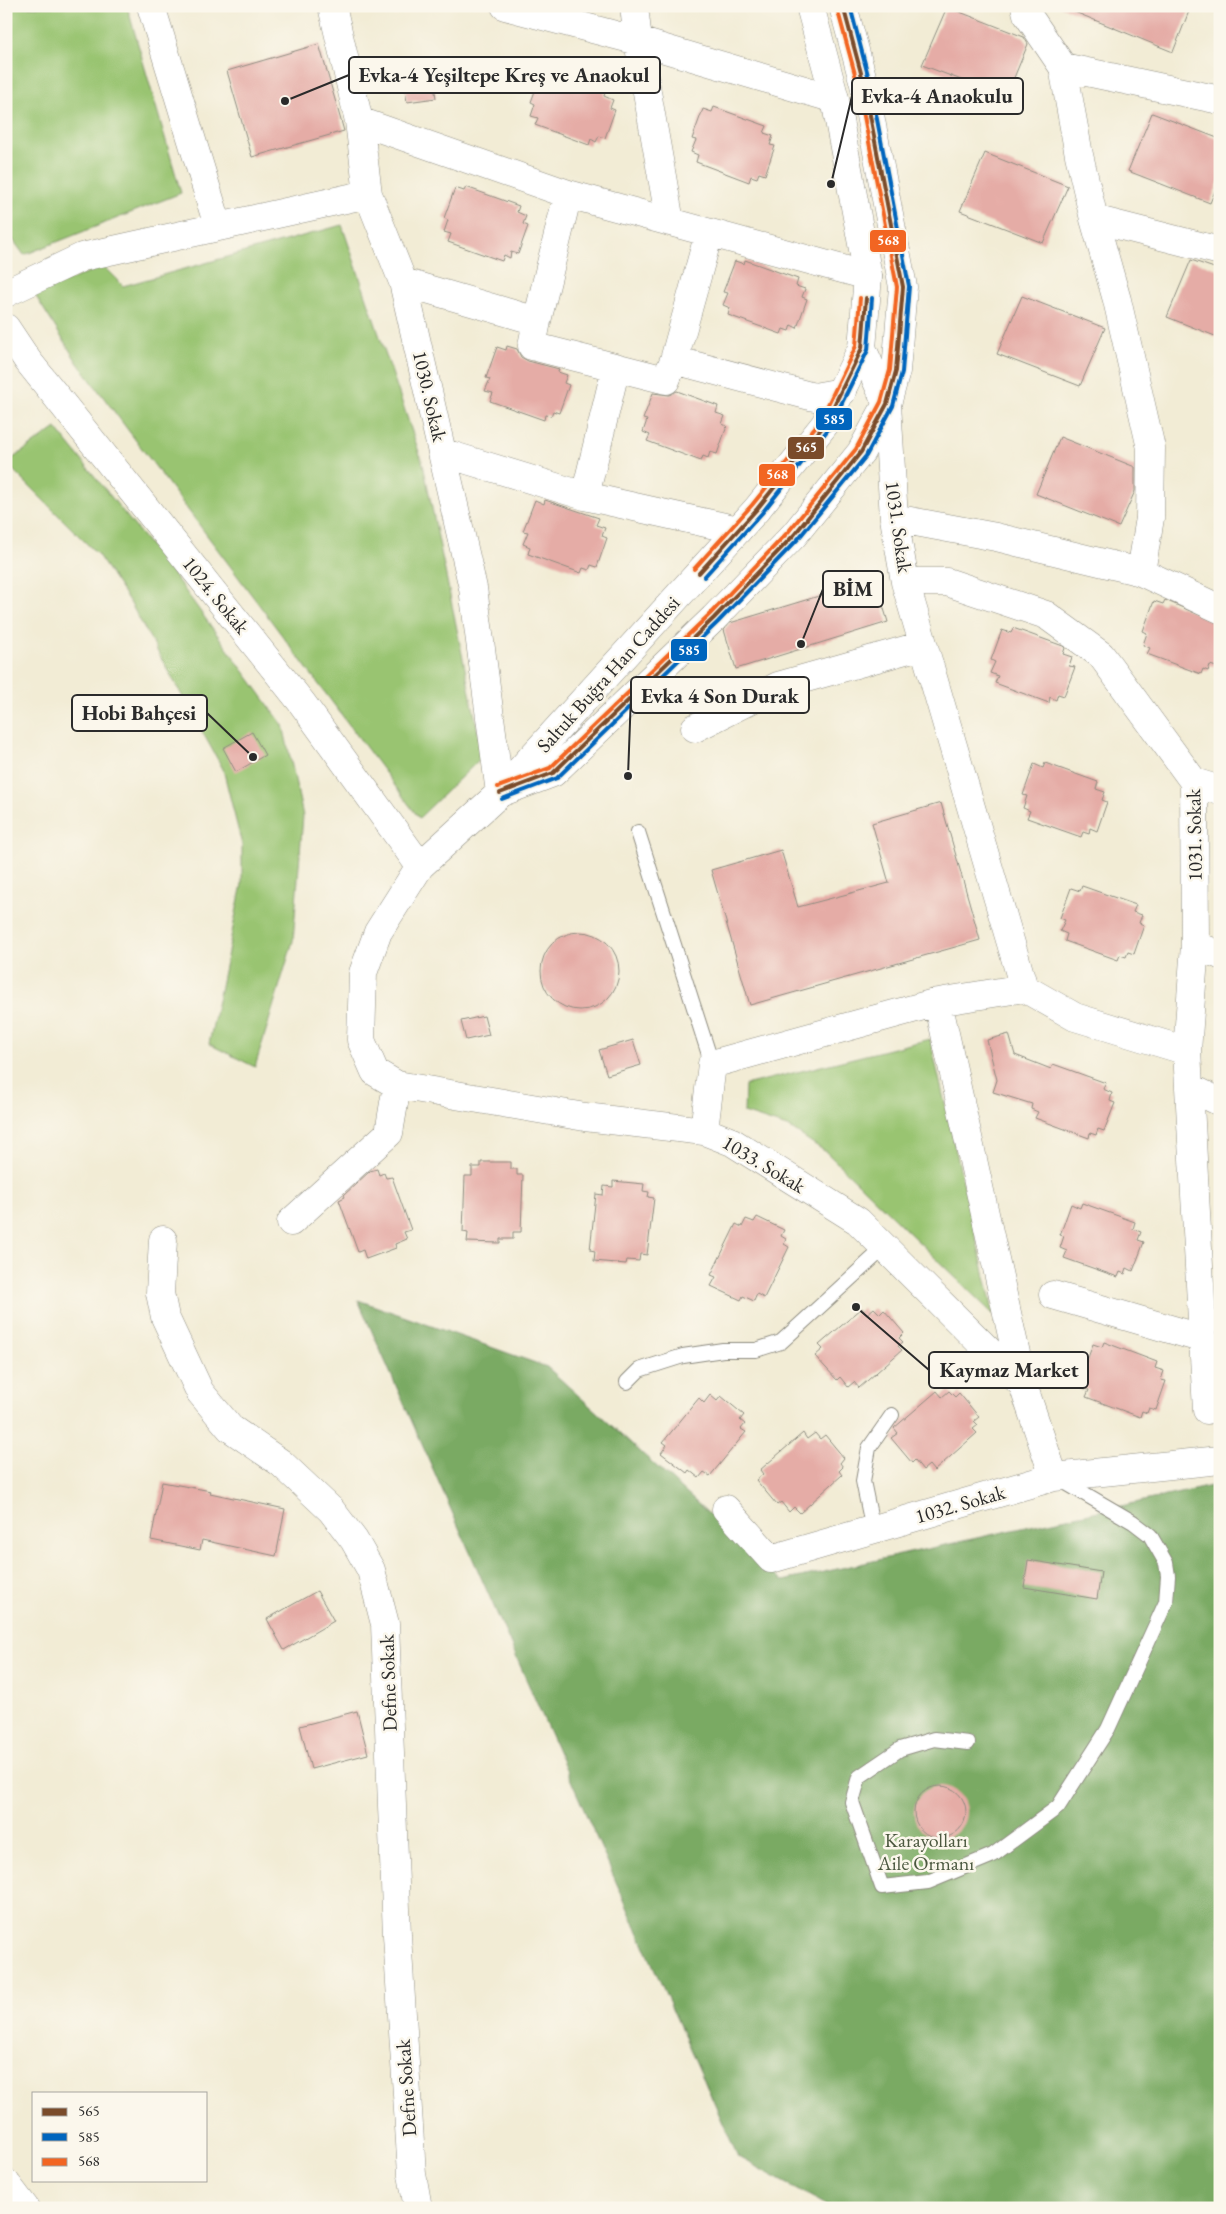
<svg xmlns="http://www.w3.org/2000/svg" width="1226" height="2214" font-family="'EB Garamond',serif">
<rect width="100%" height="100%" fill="#fbf7ec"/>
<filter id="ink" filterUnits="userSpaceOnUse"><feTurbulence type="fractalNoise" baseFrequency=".02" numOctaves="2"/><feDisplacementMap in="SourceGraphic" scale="10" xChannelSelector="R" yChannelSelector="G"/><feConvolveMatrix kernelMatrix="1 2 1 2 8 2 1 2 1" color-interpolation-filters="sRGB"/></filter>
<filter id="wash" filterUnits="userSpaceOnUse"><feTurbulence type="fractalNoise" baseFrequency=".0096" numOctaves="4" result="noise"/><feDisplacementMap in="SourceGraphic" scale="20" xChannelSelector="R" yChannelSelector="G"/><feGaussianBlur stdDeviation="1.12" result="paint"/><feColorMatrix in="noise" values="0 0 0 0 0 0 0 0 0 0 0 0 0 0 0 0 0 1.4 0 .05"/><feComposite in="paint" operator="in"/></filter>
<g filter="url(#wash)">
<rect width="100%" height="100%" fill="#f2ecd5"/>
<!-- green -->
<path fill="#99c471" stroke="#62784e" d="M 127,6 L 181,193 L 24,255 L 6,230 L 6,7 Z
M 342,225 L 423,464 L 483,756 L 419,818 L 77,362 L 35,295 L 103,266 L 123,286 Z
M 56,428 L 173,574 L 283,725 L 303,816 L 293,941 L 255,1067 L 209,1044 L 242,884 L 242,845 L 223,769 L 131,604 L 98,555 L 6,463 Z
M 930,1039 L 994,1315 L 826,1152 L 790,1128 L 744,1113 L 745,1085 Z"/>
<!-- forest -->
<path fill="#7aaa63" stroke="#526a47" d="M 358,1300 L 547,1367 L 783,1581 L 1220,1484 L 1220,2208 L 832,2208 L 738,2157 Z"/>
<g id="blocks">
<!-- building -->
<path fill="#e5aca6" d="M 1060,6 L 1191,6 L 1173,52 Z
M 947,7 L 1024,37 L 1028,44 L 1006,97 L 922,65 Z
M 319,44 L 344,131 L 252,157 L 227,71 Z
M 553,71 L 606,90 L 604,96 L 613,100 L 610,108 L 615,110 L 605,138 L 599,136 L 596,142 L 591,139 L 589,145 L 535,125 L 538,118 L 531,116 L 535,104 L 531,102 L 542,72 L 551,75 Z
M 433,79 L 436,98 L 407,102 L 404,84 Z
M 714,107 L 767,126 L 764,133 L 773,136 L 770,145 L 775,146 L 765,175 L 759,173 L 757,178 L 751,176 L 749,182 L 696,162 L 698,155 L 691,152 L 696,140 L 692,139 L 703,109 L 712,112 Z
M 1152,113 L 1220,139 L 1220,179 L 1210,203 L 1128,171 Z
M 985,153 L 1068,186 L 1043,243 L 960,211 Z
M 466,187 L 519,206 L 517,212 L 526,216 L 523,224 L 528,226 L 518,254 L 511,252 L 510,258 L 504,255 L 502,261 L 448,242 L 451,234 L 444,232 L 448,220 L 444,218 L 455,188 L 464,191 Z
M 745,260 L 798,279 L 796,286 L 805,289 L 802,297 L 807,299 L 797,328 L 791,325 L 789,331 L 783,329 L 781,334 L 728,315 L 730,308 L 723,305 L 728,293 L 723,292 L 735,261 L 744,264 Z
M 1191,260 L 1220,270 L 1220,338 L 1167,317 Z
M 1022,296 L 1105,328 L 1080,386 L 997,354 Z
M 507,346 L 517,349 L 521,357 L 528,361 L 559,369 L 558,372 L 567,375 L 564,383 L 569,385 L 559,413 L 553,411 L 551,416 L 545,415 L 544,420 L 490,401 L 493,393 L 485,391 L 490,379 L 486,378 L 497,347 L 506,350 Z
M 677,391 L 718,406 L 716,413 L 725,416 L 722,424 L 727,426 L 717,454 L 710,452 L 708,458 L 703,456 L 701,461 L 647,441 L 650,435 L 643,432 L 647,420 L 643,419 L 653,393 L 669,395 Z
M 1060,437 L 1135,467 L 1135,491 L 1119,527 L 1036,494 Z
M 535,500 L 544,504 L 545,500 L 599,518 L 596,525 L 605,528 L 602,536 L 607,538 L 597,567 L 591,565 L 589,570 L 583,568 L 581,573 L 528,554 L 530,547 L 523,544 L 528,532 L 523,531 Z
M 875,579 L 888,622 L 736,669 L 724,630 L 730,623 Z
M 1165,600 L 1220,624 L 1220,668 L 1210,665 L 1208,671 L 1203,669 L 1201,674 L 1147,654 L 1150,648 L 1143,645 L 1147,633 L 1143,631 L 1154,601 L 1163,604 Z
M 1013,628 L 1063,646 L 1065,648 L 1063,654 L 1072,657 L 1069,666 L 1075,667 L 1064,696 L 1058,694 L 1056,700 L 1050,697 L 1049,703 L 995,683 L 998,676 L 990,673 L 995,662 L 991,660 L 1002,630 L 1011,633 Z
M 252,732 L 265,755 L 236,772 L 223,748 Z
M 1045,763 L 1098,782 L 1096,789 L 1105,792 L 1102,800 L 1107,802 L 1097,831 L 1090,828 L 1089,834 L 1083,832 L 1081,837 L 1027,818 L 1030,811 L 1023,808 L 1027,796 L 1023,795 L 1034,764 L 1043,768 Z
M 941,803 L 980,940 L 750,1005 L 711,870 L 781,850 L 798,907 L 889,883 L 872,823 Z
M 1082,886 L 1136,905 L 1133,912 L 1142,915 L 1139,923 L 1144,925 L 1134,954 L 1128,952 L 1126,957 L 1120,955 L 1118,960 L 1065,941 L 1067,934 L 1060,931 L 1065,920 L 1060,918 L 1071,888 L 1080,891 Z
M541 971a39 39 0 1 1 78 0a39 39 0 1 1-78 0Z
M 484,1016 L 489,1035 L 466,1040 L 461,1021 Z
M 1009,1034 L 1015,1055 L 1051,1069 L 1053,1064 L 1106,1083 L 1103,1089 L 1112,1093 L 1110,1101 L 1115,1103 L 1104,1131 L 1098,1129 L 1096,1135 L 1090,1133 L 1089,1138 L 1035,1118 L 1038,1112 L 1031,1109 L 1032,1104 L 993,1092 L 997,1080 L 987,1040 Z
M 633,1040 L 641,1065 L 607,1075 L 599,1050 Z
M 481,1162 L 511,1162 L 511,1169 L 517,1169 L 517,1175 L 523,1175 L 521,1232 L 513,1232 L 513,1239 L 500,1239 L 500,1243 L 467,1242 L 468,1233 L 463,1232 L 465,1176 L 472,1176 L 472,1167 L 481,1167 Z
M 377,1169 L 379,1175 L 384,1173 L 386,1178 L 392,1177 L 411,1230 L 404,1232 L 407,1239 L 395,1244 L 396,1248 L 366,1259 L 363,1250 L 358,1252 L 339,1200 L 345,1197 L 344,1195 L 370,1171 Z
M 613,1181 L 644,1184 L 643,1191 L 649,1192 L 648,1197 L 654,1198 L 647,1255 L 640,1254 L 639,1261 L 627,1260 L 626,1264 L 594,1261 L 595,1251 L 590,1250 L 596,1194 L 603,1195 L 604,1186 L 613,1187 Z
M 1082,1203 L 1135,1222 L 1133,1229 L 1141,1232 L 1138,1240 L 1144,1242 L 1133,1271 L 1127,1268 L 1125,1274 L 1120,1272 L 1118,1277 L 1064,1258 L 1067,1251 L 1060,1248 L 1064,1236 L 1060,1235 L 1071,1204 L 1080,1208 Z
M 757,1217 L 784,1230 L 781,1236 L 786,1239 L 784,1244 L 789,1247 L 764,1298 L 757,1294 L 754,1301 L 743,1296 L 741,1300 L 711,1286 L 716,1277 L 711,1275 L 736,1224 L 742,1227 L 746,1219 L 754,1222 Z
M 862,1308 L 867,1314 L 874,1308 L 880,1314 L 884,1310 L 904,1333 L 899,1338 L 903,1342 L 898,1346 L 902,1350 L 859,1388 L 854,1382 L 848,1387 L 840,1377 L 837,1380 L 815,1356 L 823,1349 L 819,1345 Z
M 1104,1342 L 1157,1362 L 1155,1368 L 1164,1371 L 1161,1380 L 1166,1381 L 1156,1410 L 1149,1408 L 1147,1413 L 1142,1411 L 1140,1417 L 1086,1397 L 1089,1390 L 1082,1388 L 1086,1375 L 1082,1374 L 1093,1344 L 1102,1347 Z
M 937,1391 L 942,1397 L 949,1391 L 955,1397 L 959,1393 L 979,1417 L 974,1421 L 978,1425 L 973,1429 L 977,1433 L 934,1471 L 929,1465 L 923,1470 L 915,1460 L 912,1463 L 891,1438 L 898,1433 L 894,1428 Z
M 710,1395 L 717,1401 L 721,1396 L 744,1415 L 740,1420 L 745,1424 L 741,1429 L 746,1432 L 710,1476 L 704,1472 L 699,1478 L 689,1470 L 687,1473 L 661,1453 L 667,1445 L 663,1442 L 699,1398 L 704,1403 Z
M 803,1433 L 807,1439 L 815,1433 L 820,1439 L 825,1435 L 844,1458 L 840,1463 L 843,1467 L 839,1471 L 842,1475 L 800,1513 L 794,1507 L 789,1512 L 781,1502 L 777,1505 L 756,1480 L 763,1474 L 760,1470 Z
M 162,1482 L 211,1491 L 210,1493 L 285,1509 L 276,1556 L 202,1540 L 200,1550 L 151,1540 Z
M 1028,1560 L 1101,1572 L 1097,1599 L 1024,1587 Z
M 317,1591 L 334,1621 L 284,1650 L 267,1619 Z
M 357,1711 L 368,1754 L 311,1769 L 300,1726 Z
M914 1812a26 26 0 1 1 52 0a26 26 0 1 1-52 0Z"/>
</g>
</g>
<g filter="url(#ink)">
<use href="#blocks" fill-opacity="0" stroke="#8e8c80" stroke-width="1"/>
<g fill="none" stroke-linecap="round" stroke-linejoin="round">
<!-- service casing -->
<g stroke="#8e8c80" stroke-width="16">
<path id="service" d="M 638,832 L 712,1064
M 627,1382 L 639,1370 L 683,1356 L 723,1350 L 756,1350 L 781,1342 L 885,1247
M 873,1530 L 863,1481 L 869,1448 L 892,1415
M 968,1743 L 934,1739 L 900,1749 L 859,1777 L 852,1802 L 882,1887 L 928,1882 L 993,1855 L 1058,1807 L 1108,1729 L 1166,1602 L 1168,1576 L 1166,1563 L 1150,1535 L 1133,1522 L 1061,1480"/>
</g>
<!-- minor casing -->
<g stroke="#8e8c80" stroke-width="29">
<path id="minor" d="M 151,6 L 218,226
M 332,6 L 359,121 L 368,194 L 403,282 L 473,588 L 500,793 L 420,866 L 378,932 L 363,973 L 361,1040 L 375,1072 L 397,1085 L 585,1117 L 704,1131 L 732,1142 L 858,1221 L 1023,1385 L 1054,1477
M 505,6 L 638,41 L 670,222
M 634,6 L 638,41 L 835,99
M 1063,67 L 1220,100
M 359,121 L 568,194 L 868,276
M 1094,219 L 1220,251
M 403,282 L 537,321 L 532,346 L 666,380 L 674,360 L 814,397 L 842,392
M 6,293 L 82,257 L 368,194
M 537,321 L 568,194
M 6,328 L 28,361 L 302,703 L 420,866
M 862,348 L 887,404 L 894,518 L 905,582 L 1024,988
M 674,360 L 709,233
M 444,453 L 585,496 L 738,530
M 585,496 L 616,367
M 894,518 L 996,537 L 1141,572 L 1150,518 L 1151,448 L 1117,300 L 1094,219 L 1079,155 L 1063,67 L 1027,14 L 1025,6
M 1141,572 L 1220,609
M 905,582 L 947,582 L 1046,615 L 1101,655 L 1194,782 L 1195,945 L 1187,1051 L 1207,1410
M 695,728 L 778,686 L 923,645
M 1194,782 L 1220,790
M 1195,945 L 1220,955
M 938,1002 L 1023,1385
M 1191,1088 L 1220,1102
M 704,1131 L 712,1064 L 938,1002 L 1024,988 L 1075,1017 L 1187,1051
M 291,1222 L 389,1133 L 397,1085
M 163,1240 L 160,1293 L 165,1317 L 200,1392 L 230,1428 L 281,1463 L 331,1510 L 354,1540 L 371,1570 L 385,1624 L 397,1935 L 412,2174 L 418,2208
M 1053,1295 L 1204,1339
M 726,1509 L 771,1559 L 1054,1477 L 1220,1460"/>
</g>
<!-- tertiary casing -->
<g stroke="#8e8c80" stroke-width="29">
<path id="tertiary" d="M 502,790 L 757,509 L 825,424 L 862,348 L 868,276 L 835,99 L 810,6
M 500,793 L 553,773 L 714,618 L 794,535 L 861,452 L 887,404 L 896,371 L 903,287 L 864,84 L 843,6
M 6,2183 L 25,2208"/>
</g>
<!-- service -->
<use href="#service" stroke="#fff" stroke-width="14"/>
<!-- minor -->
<use href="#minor" stroke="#fff" stroke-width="28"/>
<!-- tertiary -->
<use href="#tertiary" stroke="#fff" stroke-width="28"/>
<!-- bus-1 casing -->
<g stroke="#fbf7ec" stroke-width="8">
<path id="bus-1" d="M 699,573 L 757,509 L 825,424 L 862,348 L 866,298
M 500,793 L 553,773 L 714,618 L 794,535 L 861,452 L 887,404 L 896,371 L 903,287 L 864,84 L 843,6"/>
</g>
<!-- bus-2 casing -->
<g stroke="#fbf7ec" stroke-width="8">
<path id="bus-2" d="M 704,577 L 762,513 L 830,427 L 868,350 L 872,298
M 502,799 L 557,778 L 718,622 L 798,539 L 866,456 L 893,406 L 902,372 L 909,286 L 870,83 L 850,6"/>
</g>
<!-- bus-3 casing -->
<g stroke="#fbf7ec" stroke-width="8">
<path id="bus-3" d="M 694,569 L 752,505 L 820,421 L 856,346 L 860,298
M 498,787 L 550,768 L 710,614 L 789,531 L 856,449 L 881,402 L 890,370 L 897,287 L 858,85 L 837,8"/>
</g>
<!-- bus-1 -->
<use href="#bus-1" stroke="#7a4b2a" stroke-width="4"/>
<!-- bus-2 -->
<use href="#bus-2" stroke="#0065bd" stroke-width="4"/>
<!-- bus-3 -->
<use href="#bus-3" stroke="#f26522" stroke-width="4"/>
</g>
</g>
<g text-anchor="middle" stroke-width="5" stroke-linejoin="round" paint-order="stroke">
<!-- street labels -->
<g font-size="20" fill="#2b2b2b" stroke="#fbf7ec">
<text transform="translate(430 396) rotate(77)" y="7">1030. Sokak</text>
<text transform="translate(899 527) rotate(82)" y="7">1031. Sokak</text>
<text transform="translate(216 595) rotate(51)" y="7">1024. Sokak</text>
<text transform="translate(608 674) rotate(-48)" y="7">Saltuk Buğra Han Caddesi</text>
<text transform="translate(1194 835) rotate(-91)" y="7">1031. Sokak</text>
<text transform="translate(764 1164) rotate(31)" y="7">1033. Sokak</text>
<text transform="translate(960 1504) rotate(-16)" y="7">1032. Sokak</text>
<text transform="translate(388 1683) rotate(-92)" y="7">Defne Sokak</text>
<text transform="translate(406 2088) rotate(-94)" y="7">Defne Sokak</text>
</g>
<!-- park labels -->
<g font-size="20" fill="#4c5940" stroke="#fbf7ec">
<text x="926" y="1847">Karayolları<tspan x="926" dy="23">Aile Ormanı</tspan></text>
</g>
</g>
<!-- callouts -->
<path fill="none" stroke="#2b2b2b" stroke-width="2" d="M285 101L349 75M831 184L852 96M801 644L823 589M628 776L631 695M253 757L207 713M856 1307L929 1370"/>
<g fill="#2b2b2b" stroke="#fbf7ec" stroke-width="2">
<circle cx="285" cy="101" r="5"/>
<circle cx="831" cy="184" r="5"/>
<circle cx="801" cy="644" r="5"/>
<circle cx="628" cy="776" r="5"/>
<circle cx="253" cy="757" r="5"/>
<circle cx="856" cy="1307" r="5"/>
</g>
<g fill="#fbf7ec" stroke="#2b2b2b" stroke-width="2">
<rect x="349" y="57" width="311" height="36" rx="5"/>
<rect x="852" y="78" width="171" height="36" rx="5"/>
<rect x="823" y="571" width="60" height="36" rx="5"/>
<rect x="631" y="677" width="178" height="36" rx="5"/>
<rect x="72" y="695" width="135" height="36" rx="5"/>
<rect x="929" y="1352" width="159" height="36" rx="5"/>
</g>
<g font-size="21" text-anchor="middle" font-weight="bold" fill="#2b2b2b">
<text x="504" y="82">Evka-4 Yeşiltepe Kreş ve Anaokul</text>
<text x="937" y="103">Evka-4 Anaokulu</text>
<text x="853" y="596">BİM</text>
<text x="720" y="703">Evka 4 Son Durak</text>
<text x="139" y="720">Hobi Bahçesi</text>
<text x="1009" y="1377">Kaymaz Market</text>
</g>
<g stroke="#fbf7ec" stroke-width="2">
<rect x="869" y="229" width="38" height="24" rx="5" fill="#f26522"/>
<rect x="815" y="407" width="38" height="24" rx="5" fill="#0065bd"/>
<rect x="787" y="436" width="38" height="24" rx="5" fill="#7a4b2a"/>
<rect x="758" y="463" width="38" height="24" rx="5" fill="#f26522"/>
<rect x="670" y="638" width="38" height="24" rx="5" fill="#0065bd"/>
</g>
<g font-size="14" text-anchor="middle" font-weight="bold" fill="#fff">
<text x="888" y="245">568</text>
<text x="834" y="424">585</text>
<text x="806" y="452">565</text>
<text x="777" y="479">568</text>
<text x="689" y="655">585</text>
</g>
<!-- margin -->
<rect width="1226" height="2214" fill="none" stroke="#fbf7ec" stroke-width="25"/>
<!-- legend -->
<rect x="32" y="2092" width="175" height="90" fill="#fbf7ec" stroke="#a8a59f"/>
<rect x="42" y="2108" width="25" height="8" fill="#7a4b2a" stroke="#a8a59f"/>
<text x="78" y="2116" font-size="15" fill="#2b2b2b">565</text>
<rect x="42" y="2133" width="25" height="8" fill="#0065bd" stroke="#a8a59f"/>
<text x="78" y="2142" font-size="15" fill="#2b2b2b">585</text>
<rect x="42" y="2158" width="25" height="8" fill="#f26522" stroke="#a8a59f"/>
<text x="78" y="2166" font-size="15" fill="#2b2b2b">568</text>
</svg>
